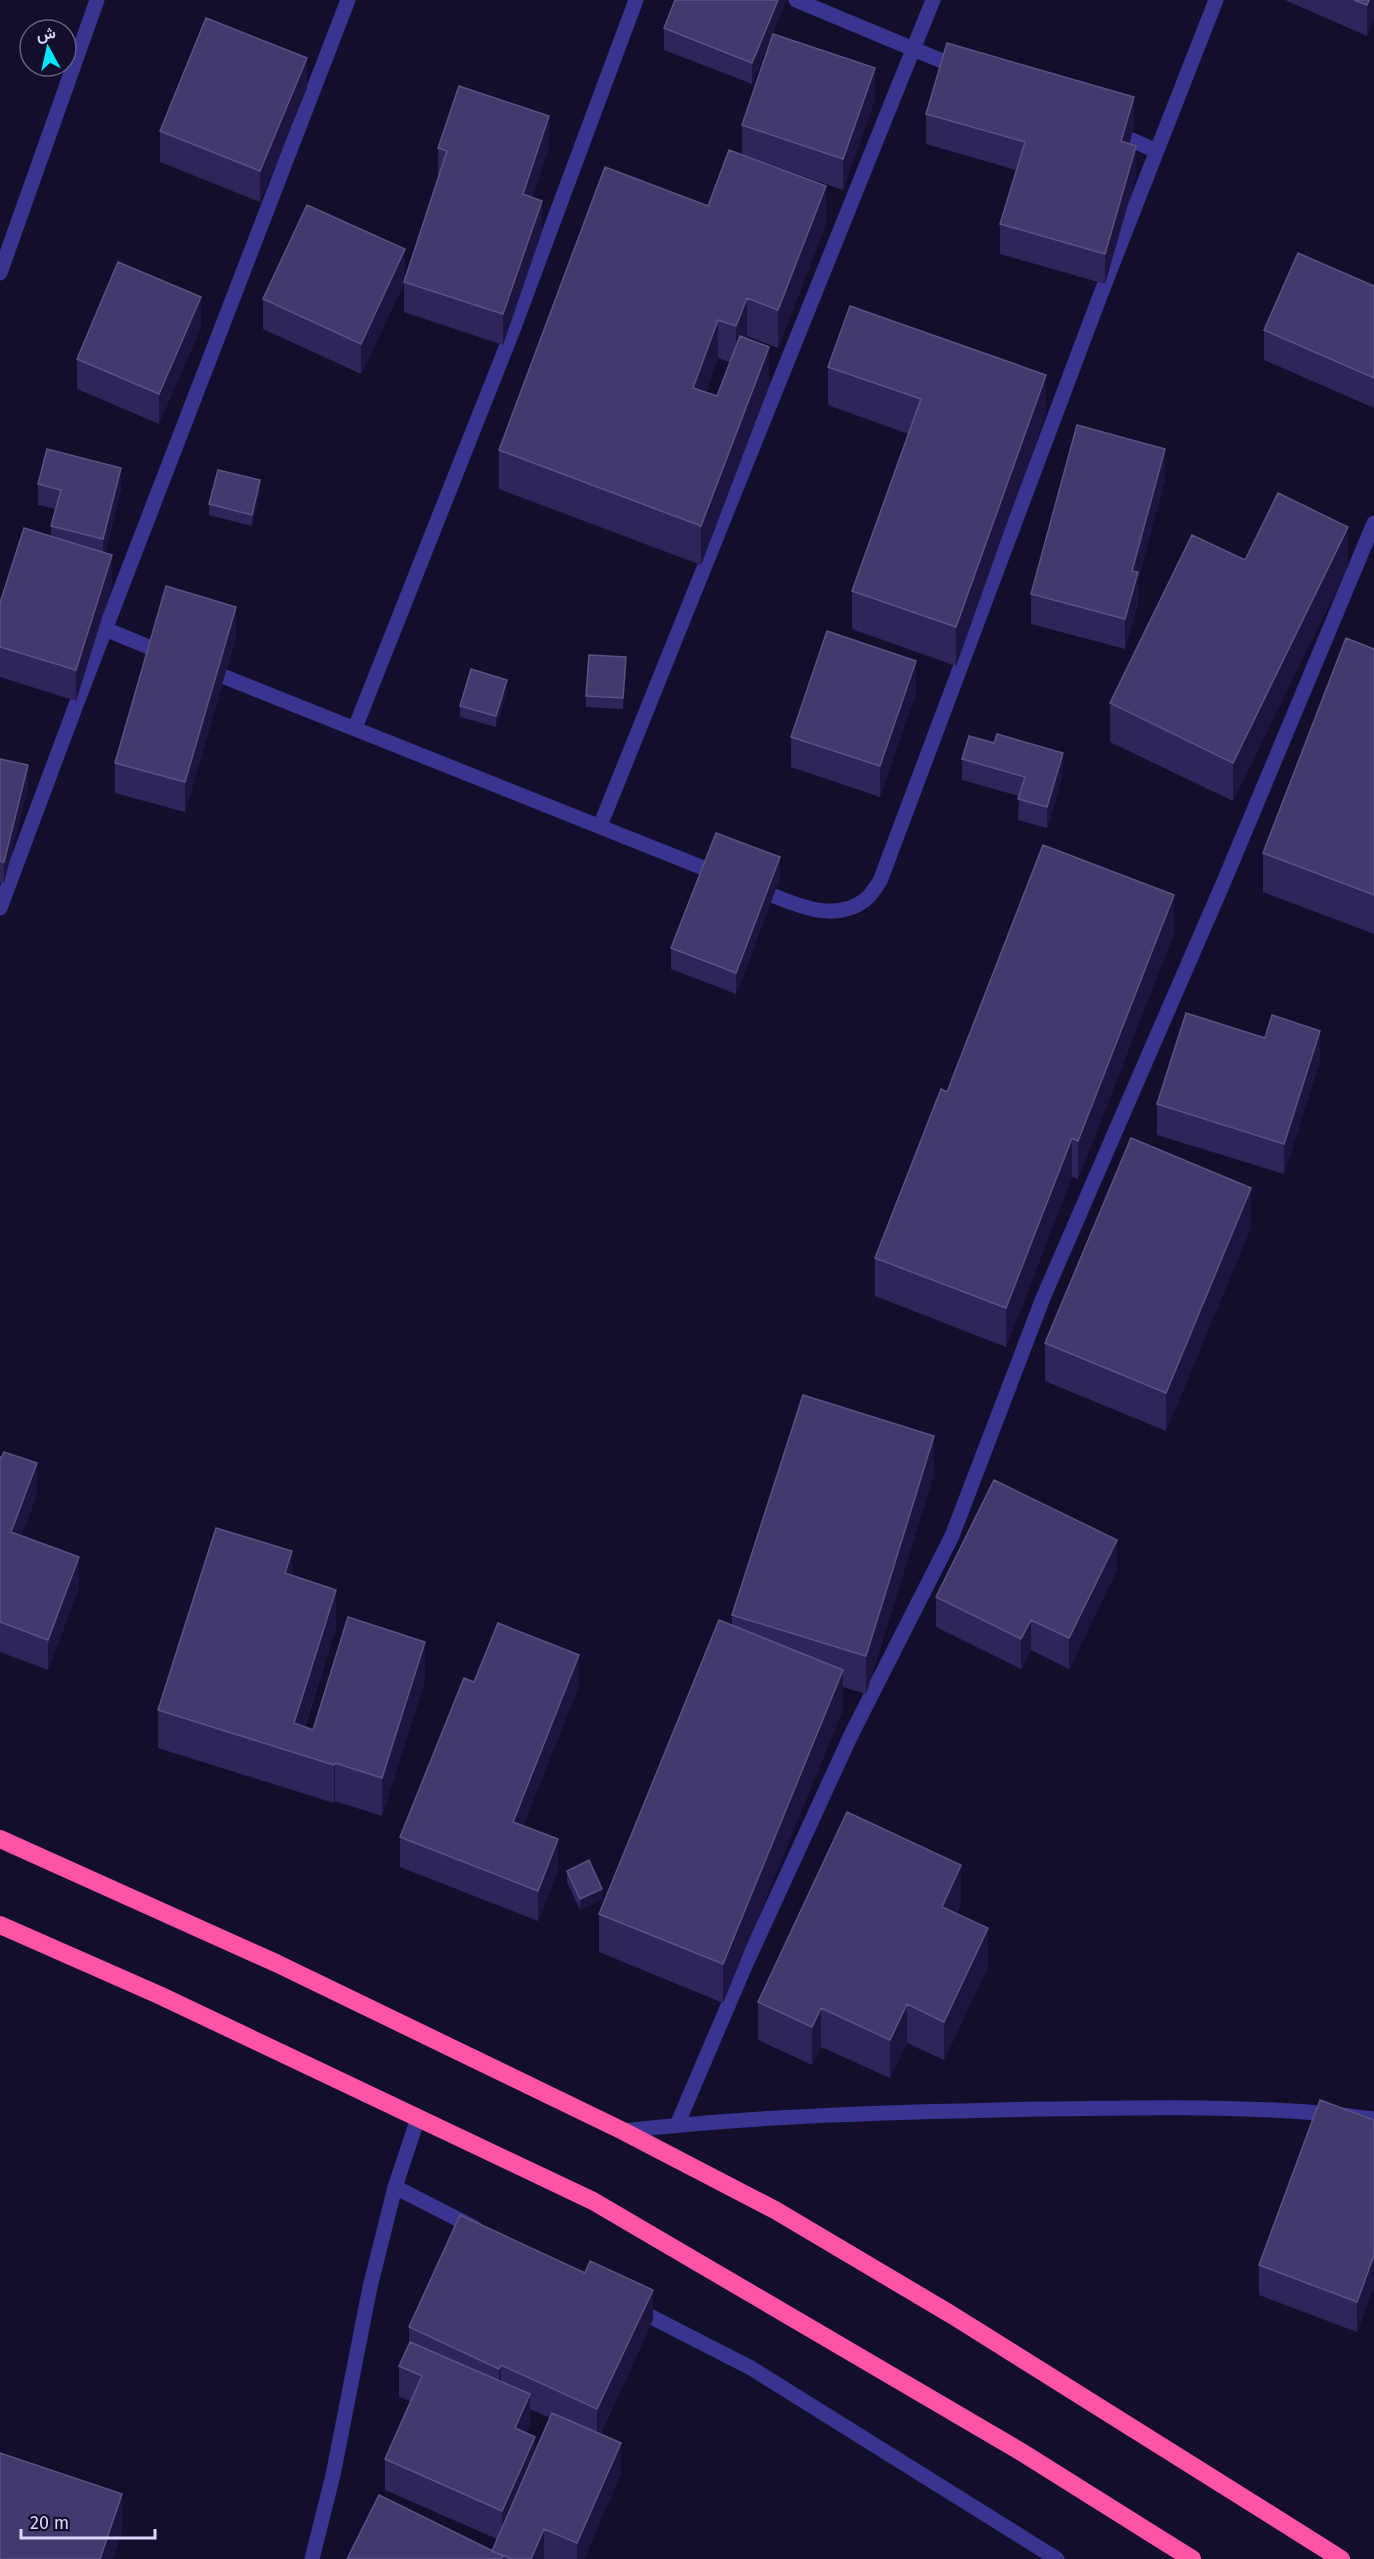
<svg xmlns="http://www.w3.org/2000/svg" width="1374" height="2559" font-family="'Fira Sans',Vazirmatn,sans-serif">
<rect width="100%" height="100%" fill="#130e2b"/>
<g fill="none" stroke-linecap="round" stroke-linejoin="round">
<!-- street -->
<path stroke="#38348f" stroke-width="15" d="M 796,0 L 959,68
M 1111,131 L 1157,151
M 0,273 L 97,0
M 105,629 L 166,654
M 205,669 L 721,875
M 355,728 L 513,330 L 636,0
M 600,826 L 933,0
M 757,889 C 790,902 832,925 865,900 C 871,895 876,887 880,881 L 1100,296 L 1216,0
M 0,908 L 76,705 L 348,0
M 677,2125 L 745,1966 L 851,1735 L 952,1536 L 1043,1298 L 1225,879 L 1374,523
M 623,2131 C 761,2115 900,2112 1039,2109 C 1151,2108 1263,2104 1374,2119
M 395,2187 L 475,2228
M 636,2309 L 751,2368 L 1057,2559
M 312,2559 L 333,2475 L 370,2287 L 395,2187 L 418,2118"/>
<!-- highway -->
<path stroke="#ff53a5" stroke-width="18" d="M 0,1839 L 276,1963 L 623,2131 L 775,2210 L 952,2315 L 1341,2559
M 0,1925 L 159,1995 L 593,2201 L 1018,2450 L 1192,2559"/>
</g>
<!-- wall -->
<path fill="#30255a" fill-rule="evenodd" d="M 786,0 L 752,84 L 664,50 L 664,28 Z
M 1285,0 L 1374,0 L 1374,19 L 1367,36 Z
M 307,88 L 260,202 L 160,162 L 160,131 Z
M 875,99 L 843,190 L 757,160 L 826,224 L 778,348 L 747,336 L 746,338 L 769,386 L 701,565 L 499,489 L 499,450 L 708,206 L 742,155 L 742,125 ZM 718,358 L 730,362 L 717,396 L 706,392 Z
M 926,114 L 1134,127 L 1129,144 L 1136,176 L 1105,284 L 1000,254 L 1000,224 L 1016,170 L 926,144 Z
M 549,146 L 532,198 L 542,231 L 503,345 L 404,312 L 404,283 L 361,374 L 263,329 L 263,299 L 405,277 L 438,178 L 438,148 Z
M 1374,286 L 1374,408 L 1264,360 L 1264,330 Z
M 201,327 L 159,424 L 77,389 L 77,359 Z
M 828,367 L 1046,413 L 956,666 L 852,629 L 852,591 L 908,434 L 828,405 Z
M 1165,479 L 1138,580 L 1138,603 L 1125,649 L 1031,624 L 1031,594 Z
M 38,484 L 121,489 L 105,553 L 112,585 L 76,701 L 0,677 L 0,603 L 51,536 L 51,526 L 55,509 L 38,505 Z
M 260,491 L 252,526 L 209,515 L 209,504 Z
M 1245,560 L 1348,566 L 1233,801 L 1110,742 L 1110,703 Z
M 236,637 L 185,812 L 115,793 L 115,763 Z
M 1374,649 L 1374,934 L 1263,892 L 1263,853 Z
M 626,668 L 623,709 L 586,707 L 586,696 Z
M 507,691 L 496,727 L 460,717 L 460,706 Z
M 916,692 L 880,797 L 791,767 L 791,737 Z
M 0,759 L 28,786 L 4,883 L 0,882 Z
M 962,759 L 1063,774 L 1047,828 L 1018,820 L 1019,796 L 962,780 Z
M 780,878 L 736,994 L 671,969 L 671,948 Z
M 1174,933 L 1078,1179 L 1072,1177 L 1006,1347 L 875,1296 L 875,1258 L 947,1092 Z
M 1265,1038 L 1320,1061 L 1284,1174 L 1157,1135 L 1157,1104 Z
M 1251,1227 L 1166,1431 L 1045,1381 L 1045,1343 Z
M 0,1457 L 37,1494 L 21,1536 L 79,1587 L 48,1670 L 0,1652 Z
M 934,1474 L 866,1694 L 843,1687 L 843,1709 L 723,2003 L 599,1952 L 599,1914 L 732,1625 L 732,1615 Z
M 1117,1570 L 1069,1669 L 1031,1650 L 1021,1669 L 936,1627 L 936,1597 Z
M 292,1576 L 336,1628 L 305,1727 L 313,1730 L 425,1680 L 382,1816 L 335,1801 L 334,1803 L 158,1748 L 158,1710 Z
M 474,1682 L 579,1686 L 523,1826 L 558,1870 L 538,1921 L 400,1867 L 400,1837 Z
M 567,1871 L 602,1899 L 580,1910 L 567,1882 Z
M 961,1904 L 956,1914 L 988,1967 L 944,2060 L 907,2043 L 890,2078 L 821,2047 L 812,2065 L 758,2040 L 758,2002 Z
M 1374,2120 L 1374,2286 L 1357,2332 L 1259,2295 L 1259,2265 Z
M 653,2320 L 600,2434 L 621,2473 L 584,2559 L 347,2559 L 492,2551 L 497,2539 L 385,2490 L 385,2459 L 410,2401 L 399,2397 L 399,2366 L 409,2345 L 409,2327 ZM 530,2409 L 550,2418 L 535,2451 L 526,2433 L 530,2424 Z"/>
<!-- shaded-wall -->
<path fill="#1d1440" d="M 778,0 L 786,0 L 752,84 L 752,63 Z
M 1369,0 L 1374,0 L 1374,19 L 1367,36 L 1367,5 Z
M 307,58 L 307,88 L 260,202 L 260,171 Z
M 875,68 L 875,99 L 843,190 L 843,159 Z
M 1134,97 L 1134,127 L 1121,172 L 1121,141 Z
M 549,116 L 549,146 L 523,225 L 523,194 Z
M 1136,146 L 1136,176 L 1105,284 L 1105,254 Z
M 826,186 L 826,224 L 778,348 L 778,310 Z
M 542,201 L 542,231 L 503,345 L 503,314 Z
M 405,249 L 405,280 L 361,374 L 361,344 Z
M 201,297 L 201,327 L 159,424 L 159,394 Z
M 747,298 L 747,336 L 736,365 L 736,326 Z
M 718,320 L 718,358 L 693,426 L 693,388 Z
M 769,347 L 769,386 L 701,565 L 701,526 Z
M 1046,375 L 1046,413 L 956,666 L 956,627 Z
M 1165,449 L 1165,479 L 1138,580 L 1138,603 L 1125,649 L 1125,619 L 1132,571 Z
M 121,468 L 121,489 L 103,560 L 103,539 Z
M 260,480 L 260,491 L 252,526 L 252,515 Z
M 1348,527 L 1348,566 L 1233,801 L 1233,763 Z
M 112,555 L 112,585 L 76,701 L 76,670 Z
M 236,607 L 236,637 L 185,812 L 185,782 Z
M 626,657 L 626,668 L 623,709 L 623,698 Z
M 916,661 L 916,692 L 880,797 L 880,766 Z
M 507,680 L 507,691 L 496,727 L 496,716 Z
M 1063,753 L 1063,774 L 1047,828 L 1047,807 Z
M 28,765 L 28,786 L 4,883 L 4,862 Z
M 780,857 L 780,878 L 736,994 L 736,973 Z
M 1174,895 L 1174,933 L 1078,1179 L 1078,1141 Z
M 1320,1031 L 1320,1061 L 1284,1174 L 1284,1144 Z
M 1072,1138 L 1072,1177 L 1006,1347 L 1006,1308 Z
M 1251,1188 L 1251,1227 L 1166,1431 L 1166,1393 Z
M 934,1436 L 934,1474 L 866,1694 L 866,1656 Z
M 37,1463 L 37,1494 L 11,1563 L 11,1532 Z
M 1117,1540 L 1117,1570 L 1069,1669 L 1069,1638 Z
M 292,1551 L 292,1590 L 285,1573 Z
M 79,1557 L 79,1587 L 48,1670 L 48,1640 Z
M 336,1590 L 336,1628 L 296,1753 L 294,1723 Z
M 1031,1620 L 1031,1650 L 1021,1669 L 1021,1639 Z
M 425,1642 L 425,1680 L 382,1816 L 382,1778 Z
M 579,1655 L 579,1686 L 513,1852 L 513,1822 Z
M 843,1670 L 843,1709 L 723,2003 L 723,1964 Z
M 335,1763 L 335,1801 L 334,1803 L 334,1765 Z
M 558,1839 L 558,1870 L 538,1921 L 538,1891 Z
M 961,1865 L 961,1904 L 942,1946 L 942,1907 Z
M 602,1889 L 602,1899 L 580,1910 L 580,1899 Z
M 988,1928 L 988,1967 L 944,2060 L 944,2022 Z
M 907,2004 L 907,2043 L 890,2078 L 890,2040 Z
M 821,2008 L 821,2047 L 812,2065 L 812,2027 Z
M 1374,2255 L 1374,2286 L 1357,2332 L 1357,2302 Z
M 653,2290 L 653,2320 L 597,2439 L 597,2409 Z
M 501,2365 L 501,2395 L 499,2399 L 499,2369 Z
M 530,2394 L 530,2424 L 515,2459 L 515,2428 Z
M 535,2437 L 535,2468 L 502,2541 L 502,2511 Z
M 621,2443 L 621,2473 L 584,2559 L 577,2559 L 577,2543 Z
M 122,2494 L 122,2532 L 113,2559 L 100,2559 Z
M 544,2529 L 544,2559 L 531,2559 Z"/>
<!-- building -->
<path fill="#42396c" stroke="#5a5283" stroke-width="1.5" d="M 675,0 L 778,0 L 752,63 L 664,28 Z
M 1354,0 L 1369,0 L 1367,5 Z
M 206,18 L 307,58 L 260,171 L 160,131 Z
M 773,34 L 875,68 L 843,159 L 742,125 Z
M 947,43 L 1134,97 L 1121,141 L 1136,146 L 1105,254 L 1000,224 L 1025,142 L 926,114 Z
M 459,86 L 549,116 L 523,194 L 542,201 L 503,314 L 404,282 L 447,151 L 438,148 Z
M 729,150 L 826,186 L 778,310 L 747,298 L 736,326 L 718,320 L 693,388 L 717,396 L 740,336 L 769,347 L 701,526 L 499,450 L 605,167 L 708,206 Z
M 307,205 L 405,249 L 361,344 L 263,299 Z
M 1298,253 L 1374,286 L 1374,378 L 1264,330 Z
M 118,262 L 201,297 L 159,394 L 77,359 Z
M 850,306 L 1046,375 L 956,627 L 852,591 L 921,399 L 828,367 Z
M 1077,425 L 1165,449 L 1132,571 L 1138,572 L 1125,619 L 1031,594 Z
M 47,449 L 121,468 L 103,539 L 51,526 L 61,490 L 38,484 Z
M 218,470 L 260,480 L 252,515 L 209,504 Z
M 1278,493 L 1348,527 L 1233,763 L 1110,703 L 1192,535 L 1245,560 Z
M 24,528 L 112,555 L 76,670 L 0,647 L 0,603 Z
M 166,586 L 236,607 L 185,782 L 115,763 Z
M 827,631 L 916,661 L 880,766 L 791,737 Z
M 1346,638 L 1374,649 L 1374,895 L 1263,853 Z
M 589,655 L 626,657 L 623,698 L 586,696 Z
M 471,669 L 507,680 L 496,716 L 460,706 Z
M 997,734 L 1063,753 L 1047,807 L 1018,799 L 1025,777 L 962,759 L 969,736 L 994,743 Z
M 0,759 L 28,765 L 4,862 L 0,861 Z
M 716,833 L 780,857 L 736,973 L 671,948 Z
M 1043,845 L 1174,895 L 1078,1141 L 1072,1138 L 1006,1308 L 875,1258 L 941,1089 L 947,1092 Z
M 1186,1013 L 1265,1038 L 1272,1015 L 1320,1031 L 1284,1144 L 1157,1104 Z
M 1131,1138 L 1251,1188 L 1166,1393 L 1045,1343 Z
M 803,1395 L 934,1436 L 866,1656 L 732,1615 Z
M 4,1452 L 37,1463 L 11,1532 L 79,1557 L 48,1640 L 0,1622 L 0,1457 L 1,1458 Z
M 994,1480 L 1117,1540 L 1069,1638 L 1031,1620 L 1021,1639 L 936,1597 Z
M 216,1528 L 292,1551 L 285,1573 L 336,1590 L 294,1723 L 313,1730 L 348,1617 L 425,1642 L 382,1778 L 335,1763 L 334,1765 L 158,1710 Z
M 719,1620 L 843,1670 L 723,1964 L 599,1914 Z
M 498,1623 L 579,1655 L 513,1822 L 558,1839 L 538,1891 L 400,1837 L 464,1678 L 474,1682 Z
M 847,1812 L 961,1865 L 942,1907 L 988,1928 L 944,2022 L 907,2004 L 890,2040 L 821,2008 L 812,2027 L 758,2002 Z
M 589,1860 L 602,1889 L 580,1899 L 567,1871 Z
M 1320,2100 L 1374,2120 L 1374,2255 L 1357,2302 L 1259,2265 Z
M 460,2215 L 585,2273 L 590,2261 L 653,2290 L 597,2409 L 501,2365 L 499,2369 L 409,2327 Z
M 410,2342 L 530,2394 L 515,2428 L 535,2437 L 502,2511 L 385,2459 L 422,2376 L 399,2366 Z
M 552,2413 L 621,2443 L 577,2543 L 544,2529 L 531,2559 L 512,2559 L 492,2551 Z
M 0,2453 L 122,2494 L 100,2559 L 0,2559 Z
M 379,2495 L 503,2556 L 501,2559 L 347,2559 Z"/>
<!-- north arrow -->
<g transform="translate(48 48) rotate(352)"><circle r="28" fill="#130e2b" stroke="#635f80" stroke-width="1.5"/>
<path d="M0-4.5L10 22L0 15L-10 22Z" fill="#04e6ff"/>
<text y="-9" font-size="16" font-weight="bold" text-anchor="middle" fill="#dcd8ff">ش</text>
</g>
<!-- scale -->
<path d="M21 2529v9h134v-9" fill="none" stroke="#dcd8ff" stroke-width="3"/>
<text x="30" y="2529" font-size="18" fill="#dcd8ff" stroke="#130e2b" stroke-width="4.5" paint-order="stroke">20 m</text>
</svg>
